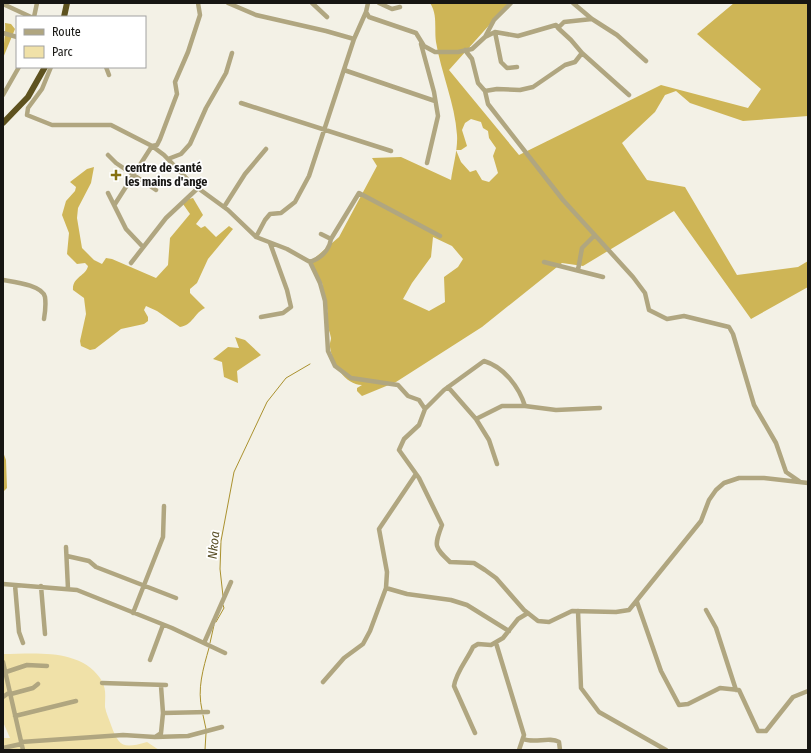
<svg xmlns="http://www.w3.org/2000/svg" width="811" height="753" font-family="'Fira Sans Condensed',sans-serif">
<rect width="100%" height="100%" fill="#f3f1e6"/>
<!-- green -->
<path fill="#f0e1a8" d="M 3,654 C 34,654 79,648 100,678 C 107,688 105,696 105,707 C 106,713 109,719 111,725 C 119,747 123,749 147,742 L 159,750 L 3,750 L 3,738 L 10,738 L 3,722 Z"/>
<!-- forest -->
<path fill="#ceb556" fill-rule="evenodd" d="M 430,3 L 509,3 L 449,70 L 519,155 L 661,85 L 748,108 L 761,89 L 697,34 L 734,3 L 808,3 L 808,116 L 743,121 L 690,103 L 676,91 L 665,95 L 655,112 L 622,143 L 647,180 L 685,187 L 737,275 L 798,267 L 808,261 L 808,287 L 751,319 L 674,211 L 583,266 L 562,263 L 482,327 L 396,382 L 362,396 L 357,391 L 357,388 L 362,385 C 345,385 332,363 330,347 C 329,344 331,341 331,338 C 330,332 327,326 326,320 L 328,314 L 322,283 L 309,263 L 339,237 L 377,166 L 372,158 L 401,157 L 451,180 C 453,166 458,149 457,135 C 455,103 441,73 436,42 C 434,28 438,15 430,3 ZM 471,119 L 481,122 L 483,128 L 488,131 L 489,138 L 496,148 L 493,156 L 498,173 L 489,182 L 482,180 L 476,170 L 470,172 L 461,162 L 456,150 L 461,150 L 467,146 L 462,130 L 465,123 ZM 433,237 L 452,246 L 463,259 L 458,267 L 444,277 L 445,302 L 429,311 L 403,299 L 412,283 L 431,257 Z
M 5,23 L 11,24 L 15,29 L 3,58 C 3,46 6,35 5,23 Z
M 94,167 L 91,183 L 78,208 L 77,218 L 82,248 L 94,260 L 102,264 L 106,258 L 112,259 L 156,278 L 168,265 L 170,238 L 190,214 L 183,204 L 185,200 L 193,198 L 203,215 L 196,224 L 201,228 L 205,226 L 216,237 L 229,226 L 233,229 L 208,259 L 197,283 L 190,289 L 190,293 L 205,308 C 194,313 193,325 180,327 L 157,311 L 146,306 L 144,310 L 148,317 L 148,321 L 144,324 L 121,329 L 95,349 L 90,350 L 81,346 L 80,341 L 86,314 L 84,298 L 73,290 C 72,277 86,276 88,266 L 85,263 L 77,264 L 67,254 L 69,233 L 62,215 L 66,201 L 75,191 L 76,187 L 70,182 L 87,169 Z
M 235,337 L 245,340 L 261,355 L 237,371 L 238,383 L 224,377 L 222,362 L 213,359 L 228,347 L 239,348 Z
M 3,452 L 6,460 L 7,488 L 3,492 Z"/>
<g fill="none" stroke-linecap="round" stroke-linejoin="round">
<!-- stream -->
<path stroke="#aa912e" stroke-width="1" d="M 223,596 L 220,569 L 221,541 L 234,472 L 267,402 L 286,378 L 310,364
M 216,622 L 224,608 L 223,605
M 210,643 L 214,625
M 202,710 C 197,689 203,669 209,648
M 203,715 L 206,729
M 205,750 L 206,733"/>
<!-- minor -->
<path stroke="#b0a680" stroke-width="4.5" d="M 228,3 L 256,15 L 326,31 L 354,39
M 312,3 L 327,17
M 368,3 L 366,12 L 369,17 L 416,33 L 424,46 L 435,52 L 458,52 L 472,49 L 485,37 L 495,32 L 518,36 L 556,25 L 558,28 L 564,22 L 592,19 L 617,35 L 646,61
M 379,3 L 392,9 L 400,7
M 573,3 L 592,19
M 3,4 L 31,17
M 34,17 L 37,3
M 558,28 L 571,40 L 582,53 L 629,95
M 495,32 L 501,62 L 507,68 L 517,67
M 3,33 L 17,37
M 485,37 L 494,20 L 511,3
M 421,44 L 434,92 L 438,116 L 427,163
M 465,50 L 472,59 L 478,83 L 485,91 L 488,104 L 563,200 L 633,277 L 645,293 L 649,310 L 667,319 L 684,316 L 729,327 L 733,334 L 754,405 L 776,443 L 786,472 L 799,481
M 51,67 L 42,89 L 28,108 L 27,115 L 52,125 L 111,125 L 152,146 L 164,155 L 191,183 L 228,210 L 256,237 L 287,249 L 310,262 L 320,283 L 325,301 L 328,351 L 335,366 L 351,378 L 398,385 L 408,396 L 419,400 L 425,409 L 419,425 L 404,439 L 399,450 L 419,478 L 442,525 C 434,546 434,547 450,562 L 474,563 L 485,570 L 496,578 L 524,610 L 538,621 L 549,622 L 572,611 L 616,612 L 629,610 L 701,521 L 709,500 L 716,490 L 724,483 L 739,478 L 764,478 L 808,483
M 106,67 L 109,75
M 344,70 L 435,101
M 485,91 L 497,89 L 520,90 L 533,87 L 565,65 L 575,62 L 582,53
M 3,95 L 19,67
M 241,103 L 391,151
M 108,155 L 116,163 L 156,190
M 168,159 L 181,154 L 190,144 L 206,108 L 226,73 L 232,53
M 108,193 L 126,229 L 143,247
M 115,204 L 152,146 L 157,145 L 160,139 L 177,94 L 175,82 L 188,52 L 200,15 L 198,3
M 224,207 L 245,174 L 266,149
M 256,237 L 265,220 L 270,214 L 281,213 L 295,202 L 309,176 L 354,39 L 366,12
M 331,239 L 359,193 L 440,236
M 310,262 C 321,258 329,251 331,239 L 321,234
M 544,262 L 603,277
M 131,263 L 166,218 L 198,188
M 578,270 L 582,248 L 595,235
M 3,280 C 14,282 42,285 45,297 C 46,304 45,313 44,319
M 261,317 L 283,313 L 291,307 L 287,290 L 270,243
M 448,387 L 476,419 L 489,440 L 497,464
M 425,409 L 444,390 L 484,361 C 504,367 519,387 525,406
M 476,419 L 502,406 L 525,406 L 556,410 L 600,408
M 66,547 L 68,589
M 67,556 L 89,561 L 96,567 L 176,598
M 3,584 L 77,590 L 172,628 L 225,653
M 15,585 L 19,632 L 23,643
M 41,586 L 45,634
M 386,588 L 407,594 L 451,600 L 467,605 L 509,631
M 637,602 L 661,671 L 679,705 L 688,704 L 720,688 L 739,690 L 758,731 L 766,731 L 793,697 L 808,691
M 706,610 L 716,628 L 736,690
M 578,611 L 581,688 L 599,712 L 666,750
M 133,613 L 163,537 L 164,506
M 204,643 L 231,582
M 496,643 L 524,735 L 519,750
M 150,660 L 163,625
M 3,662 L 23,750
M 6,672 L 27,665 L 47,666
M 323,682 L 344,658 L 363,644 L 370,631 L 386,588 L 387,572 L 379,529 L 416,474
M 102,683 L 166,685
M 11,694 L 33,688 L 38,684
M 3,697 L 10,692
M 163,713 L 208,712
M 15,716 L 76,701
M 475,733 L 454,686 C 456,672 467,660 473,647 L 478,644 L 491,645 L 503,638 L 518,619 L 528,613
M 155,737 L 188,736 L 222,727
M 523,739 C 535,744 549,736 559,742 L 560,750
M 21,742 L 123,735 L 155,737 L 161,733 L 163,713 L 161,686
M 3,748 L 21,744"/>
<!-- highway -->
<path stroke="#5e521f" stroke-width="6" d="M 64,17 L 67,3
M 3,123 L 28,97 L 45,67"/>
</g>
<!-- markers -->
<path fill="#867112" stroke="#fff" stroke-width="1.5" d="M114 169h4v4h4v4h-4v4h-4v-4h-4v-4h4z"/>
<g text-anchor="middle" stroke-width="3.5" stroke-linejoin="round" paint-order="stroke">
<!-- poi labels -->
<g font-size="12" font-weight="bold" fill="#171613" stroke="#fff" text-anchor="start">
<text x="125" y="172">centre de santé<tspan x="125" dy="14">les mains d'ange</tspan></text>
</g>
<!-- water labels -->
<g font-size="13" font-style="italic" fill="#584e26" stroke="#fff">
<text transform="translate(213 545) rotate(-84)" y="5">Nkoa</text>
</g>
</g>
<!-- border -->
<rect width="811" height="753" fill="none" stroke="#171613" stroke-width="8"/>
<!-- legend -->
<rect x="16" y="16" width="130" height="52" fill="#ffffff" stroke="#a2a2a1"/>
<rect x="24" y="29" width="20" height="6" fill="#b0a680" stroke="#a2a2a1"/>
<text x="52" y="36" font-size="12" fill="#171613">Route</text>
<rect x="24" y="46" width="20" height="12" fill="#f0e1a8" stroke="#a2a2a1"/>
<text x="52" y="56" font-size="12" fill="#171613">Parc</text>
</svg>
